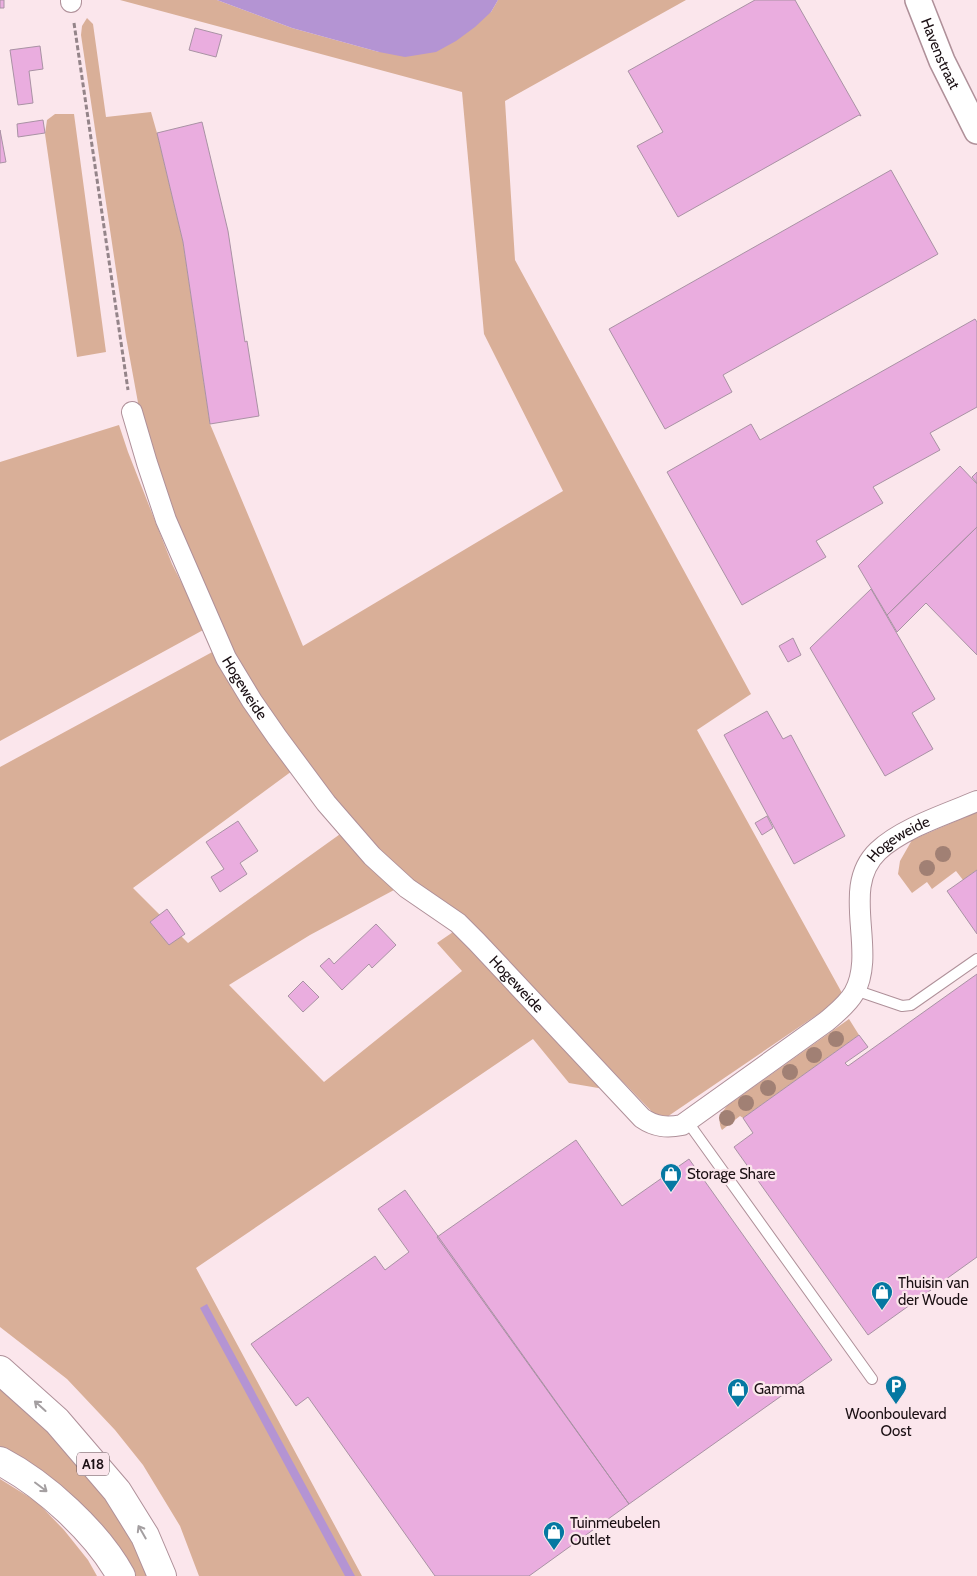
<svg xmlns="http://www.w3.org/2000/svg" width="977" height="1576" font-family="Cabin,sans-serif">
<rect width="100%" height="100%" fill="#fbe6ec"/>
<!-- green -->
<path fill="#d9af98" d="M 120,0 L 217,0 L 292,28 L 379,52 L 491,12 L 498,0 L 686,0 L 505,101 L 515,260 L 751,694 L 697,730 L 842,993 L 830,1006 L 661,1121 L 463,917 L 439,901 L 373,849 L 246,681 L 184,544 L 143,430 L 126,337 L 81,35 L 82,26 L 87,18 L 93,24 L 106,117 L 151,112 L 157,133 L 183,242 L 210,424 L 303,646 L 563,491 L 484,334 L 462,92 Z
M 55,114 L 74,114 L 106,352 L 77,357 L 45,134 L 47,120 Z
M 119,425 L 128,452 L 172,564 L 205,629 L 0,741 L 0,462 Z
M 216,650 L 292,771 L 133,888 L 188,943 L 343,832 L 394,890 L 310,935 L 229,985 L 324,1082 L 462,971 L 437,943 L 456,930 L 604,1089 L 569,1083 L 533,1039 L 196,1268 L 362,1576 L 199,1576 L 180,1526 L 143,1465 L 115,1430 L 67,1379 L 0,1327 L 0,767 Z
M 977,812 L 977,870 L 963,880 L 956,871 L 932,889 L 927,882 L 912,893 L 898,874 L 900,861 L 912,840 Z
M 849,1019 L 859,1035 L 743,1118 L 740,1116 L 722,1130 C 717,1121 721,1113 727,1106 Z
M 0,1383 L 22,1402 L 119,1514 L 153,1576 L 127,1576 L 102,1534 L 57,1483 L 0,1446 Z
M 0,1479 L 37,1502 L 64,1530 L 88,1560 L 97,1576 L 0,1576 Z"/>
<!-- water -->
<path fill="#b494d3" d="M 217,0 L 498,0 L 491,12 L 475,27 L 456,41 L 436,52 L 405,57 L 379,52 L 292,28 Z
M 207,1304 L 355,1576 L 345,1576 L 200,1308 Z"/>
<!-- building -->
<path fill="#eaaddf" stroke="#a992a4" d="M 0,0 L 4,0 L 4,8 L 0,8 Z
M 755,0 L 795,0 L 861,116 L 859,115 L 678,217 L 637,146 L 663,132 L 628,71 Z
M 195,28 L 222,35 L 216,57 L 189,50 Z
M 40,46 L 43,69 L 29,71 L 33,103 L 18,105 L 10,50 Z
M 43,120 L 45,133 L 18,137 L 17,124 Z
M 202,122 L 228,231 L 245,342 L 247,341 L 259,416 L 210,424 L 183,242 L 157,133 Z
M 0,130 L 6,162 L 0,163 Z
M 891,170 L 938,254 L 723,375 L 732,392 L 665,429 L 609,329 Z
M 975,319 L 977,322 L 977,407 L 930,433 L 940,450 L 873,487 L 883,503 L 816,541 L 826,557 L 742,605 L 667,472 L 751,424 L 760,440 Z
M 960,466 L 977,484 L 977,527 L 887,615 L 858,566 Z
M 977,472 L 977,483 L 972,477 Z
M 977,527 L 977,655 L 926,603 L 897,632 L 887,615 Z
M 871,589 L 935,699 L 912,713 L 933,749 L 885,776 L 810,648 Z
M 793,638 L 801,655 L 788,662 L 779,646 Z
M 767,711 L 783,739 L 791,735 L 845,836 L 794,864 L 724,735 Z
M 767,816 L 773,828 L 762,835 L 755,823 Z
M 238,821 L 258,851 L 240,863 L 247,874 L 220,892 L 211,877 L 224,869 L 206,842 Z
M 977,870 L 977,934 L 947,891 Z
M 167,909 L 185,934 L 169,945 L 150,922 Z
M 376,924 L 396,945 L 372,968 L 369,964 L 342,990 L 320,966 L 329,958 L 334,964 Z
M 977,974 L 977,1257 L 868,1335 L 734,1147 L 753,1133 L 743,1118 L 859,1035 L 868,1047 L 845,1063 L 848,1066 Z
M 303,981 L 319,997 L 303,1012 L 288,996 Z
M 576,1140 L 622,1206 L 689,1159 L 832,1360 L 629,1504 L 437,1237 Z
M 405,1190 L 629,1504 L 529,1576 L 435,1576 L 308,1397 L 296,1406 L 251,1344 L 375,1256 L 385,1270 L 409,1252 L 378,1209 Z"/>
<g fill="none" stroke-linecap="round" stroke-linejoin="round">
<!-- service casing -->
<g stroke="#af9099" stroke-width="12">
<path id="service" d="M 855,990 L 902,1006 L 911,1005 L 977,959
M 687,1121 L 872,1379"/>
</g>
<!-- minor casing -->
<g stroke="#af9099" stroke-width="22">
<g id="minor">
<path d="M 71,0 L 71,2"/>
<path id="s1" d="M 132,412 L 147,463 L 166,520 L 226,658 L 252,701 L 277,737 L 326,803 L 372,856 L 407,888 L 458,923 L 477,942 L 642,1118 C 655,1127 667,1128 682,1125 L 827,1021 C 837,1012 847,1005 854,993 C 878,950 839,888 878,851 C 902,828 947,814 977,801"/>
</g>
</g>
<!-- tertiary casing -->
<g stroke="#af9099" stroke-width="28">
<g id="tertiary">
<path id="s2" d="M 918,0 L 942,61 L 977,131"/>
</g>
</g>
<!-- motorway casing -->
<g stroke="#af9099" stroke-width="30">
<path id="motorway" d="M 0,1370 L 57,1421 L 117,1491 L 145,1536 L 162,1576
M 0,1461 C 44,1484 97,1532 121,1576"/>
</g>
<!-- path -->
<path stroke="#948489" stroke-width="3" stroke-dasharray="5 2.5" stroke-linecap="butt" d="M 74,23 L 128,390"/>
<!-- service -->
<use href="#service" stroke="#fff" stroke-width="10"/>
<!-- minor -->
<use href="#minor" stroke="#fff" stroke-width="20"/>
<!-- tertiary -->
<use href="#tertiary" stroke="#fff" stroke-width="25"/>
<!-- motorway -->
<use href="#motorway" stroke="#fff" stroke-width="28"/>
</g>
<!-- trees -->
<g fill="#a18074">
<circle cx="943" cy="854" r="8"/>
<circle cx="927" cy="868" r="8"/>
<circle cx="836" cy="1039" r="8"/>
<circle cx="814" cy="1055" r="8"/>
<circle cx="790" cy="1072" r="8"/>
<circle cx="768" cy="1088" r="8"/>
<circle cx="746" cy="1103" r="8"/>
<circle cx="727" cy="1118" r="8"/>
</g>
<!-- one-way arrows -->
<defs><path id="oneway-shaft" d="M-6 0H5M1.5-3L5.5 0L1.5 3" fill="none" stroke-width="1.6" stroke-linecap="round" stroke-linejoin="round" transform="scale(1.25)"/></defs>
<g stroke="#a49fa1">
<use href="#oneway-shaft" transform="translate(40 1406) rotate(-138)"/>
<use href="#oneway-shaft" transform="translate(41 1487) rotate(37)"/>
<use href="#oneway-shaft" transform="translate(142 1532) rotate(-120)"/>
</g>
<!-- icons -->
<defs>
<g id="shop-pin" transform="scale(1.125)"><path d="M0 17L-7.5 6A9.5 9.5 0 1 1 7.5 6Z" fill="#0578a2" stroke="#fbe6ec"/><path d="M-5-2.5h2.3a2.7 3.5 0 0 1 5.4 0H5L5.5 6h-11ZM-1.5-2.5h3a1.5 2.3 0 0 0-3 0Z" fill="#fff"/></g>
<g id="parking-pin" transform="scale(1.125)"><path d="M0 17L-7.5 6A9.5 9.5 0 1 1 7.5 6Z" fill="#0578a2" stroke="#fbe6ec"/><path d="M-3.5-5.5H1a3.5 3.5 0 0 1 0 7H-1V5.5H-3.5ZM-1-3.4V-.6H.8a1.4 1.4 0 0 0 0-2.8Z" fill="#fff"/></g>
</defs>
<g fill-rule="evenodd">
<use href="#shop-pin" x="671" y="1174"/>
<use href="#shop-pin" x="882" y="1292"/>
<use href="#parking-pin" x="896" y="1386"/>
<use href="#shop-pin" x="738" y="1389"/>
<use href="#shop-pin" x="554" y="1532"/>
</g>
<g text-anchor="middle" stroke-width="4.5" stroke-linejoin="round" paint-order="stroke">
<!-- shield labels -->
<rect fill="#fbe6ec" stroke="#5e5055" stroke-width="1" x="77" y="1452.5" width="32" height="23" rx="4"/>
<g font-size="14" font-weight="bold" fill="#1b1014">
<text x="93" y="1469">A18</text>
</g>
<!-- street labels -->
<g font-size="15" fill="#1b1014" stroke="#fbe6ec">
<text dy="5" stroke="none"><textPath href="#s2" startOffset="58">Havenstraat</textPath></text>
<text dy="5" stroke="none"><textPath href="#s1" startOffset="299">Hogeweide</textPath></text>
<text dy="5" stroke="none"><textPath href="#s1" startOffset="1319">Hogeweide</textPath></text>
<text dy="5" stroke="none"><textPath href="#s1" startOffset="704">Hogeweide</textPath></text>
</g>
<!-- poi labels -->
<g font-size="15" fill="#1b1014" stroke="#fbe6ec" text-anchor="start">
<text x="687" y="1179">Storage Share</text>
<text x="898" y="1288">Thuisin van<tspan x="898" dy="17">der Woude</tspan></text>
<text x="754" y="1394">Gamma</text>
<text x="896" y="1419" text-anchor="middle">Woonboulevard<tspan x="896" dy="17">Oost</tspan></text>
<text x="570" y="1528">Tuinmeubelen<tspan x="570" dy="17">Outlet</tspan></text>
</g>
</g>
</svg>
